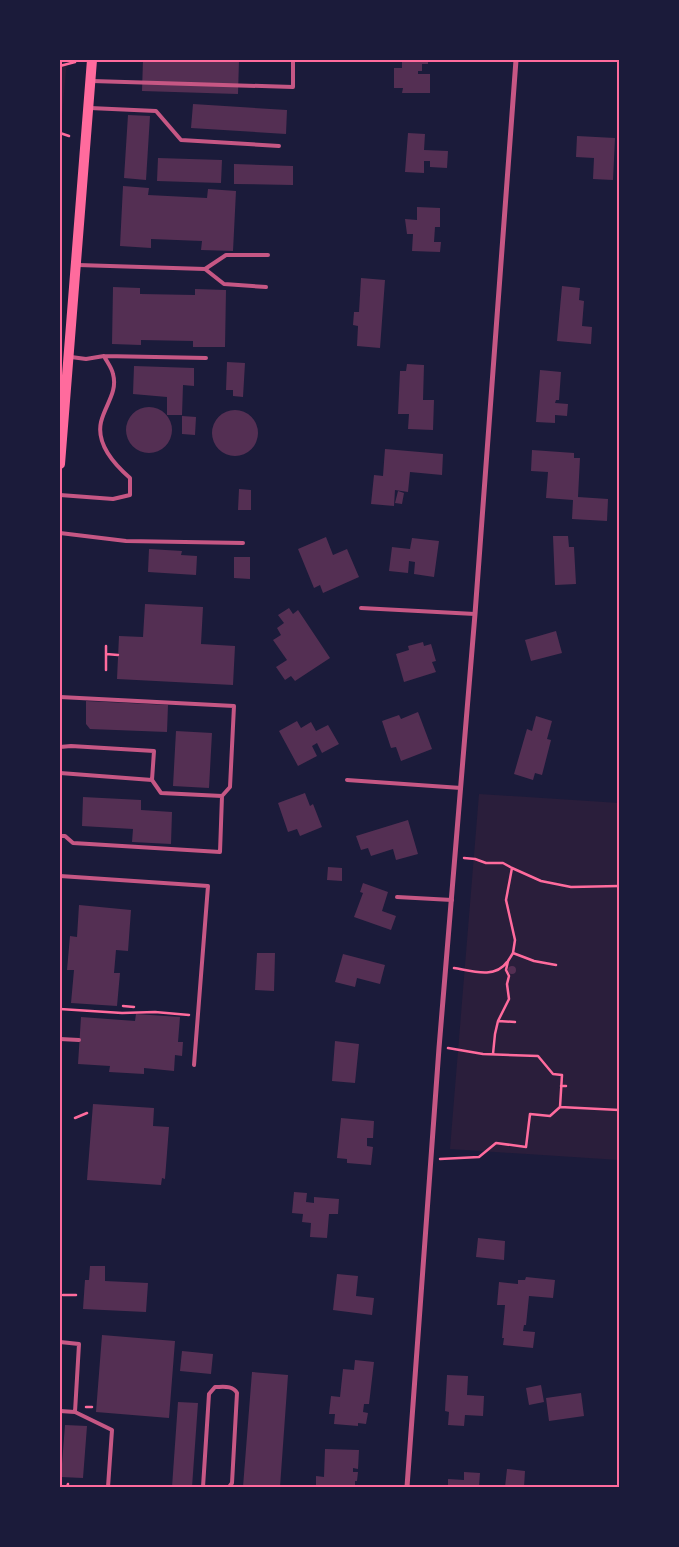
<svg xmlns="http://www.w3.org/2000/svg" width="679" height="1547" font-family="'PT Sans Narrow',sans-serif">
<rect width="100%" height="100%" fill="#1b1b3a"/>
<!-- green -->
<path fill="#2a1e3b" d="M 60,60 L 67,60 L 60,138 Z
M 479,794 L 619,803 L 619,1160 L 450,1149 Z"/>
<!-- building -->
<path fill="#542f53" d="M 143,60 L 239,60 L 238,94 L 142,91 Z
M 402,60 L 428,60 L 428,64 L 422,64 L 422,71 L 418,71 L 418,74 L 430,74 L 430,93 L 402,93 L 403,88 L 394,88 L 394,68 L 402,68 Z
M 193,104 L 287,110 L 286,134 L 191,128 Z
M 128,115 L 150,116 L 146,180 L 124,178 Z
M 408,133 L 425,134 L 424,150 L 448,151 L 447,168 L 430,167 L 430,161 L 424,161 L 424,173 L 405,172 Z
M 577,136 L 615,138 L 613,180 L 593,179 L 594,158 L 576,157 Z
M 158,158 L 222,160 L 221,183 L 157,181 Z
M 234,164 L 293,166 L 293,185 L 234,184 Z
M 123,186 L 149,188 L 148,195 L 207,198 L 208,189 L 236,191 L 233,251 L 201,250 L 202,241 L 151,239 L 151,248 L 120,246 Z
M 417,207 L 440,208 L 440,227 L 435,227 L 434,242 L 441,242 L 440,252 L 412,251 L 413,234 L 407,234 L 405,219 L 417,220 Z
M 361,278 L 385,280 L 380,348 L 357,346 L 358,326 L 353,325 L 354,312 L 359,312 Z
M 562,286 L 580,288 L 579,300 L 584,301 L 582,326 L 592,327 L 591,344 L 557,341 Z
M 113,287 L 140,288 L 140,294 L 195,295 L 195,289 L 226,290 L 225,347 L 193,347 L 193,341 L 141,340 L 141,345 L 112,344 Z
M 227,362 L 245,363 L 243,397 L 233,396 L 233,390 L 226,390 Z
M 407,364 L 424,365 L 423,400 L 434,400 L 433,430 L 408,429 L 409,414 L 398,414 L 400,371 L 406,371 Z
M 134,366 L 194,368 L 194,386 L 183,385 L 182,415 L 167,415 L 167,397 L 133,394 Z
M 540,370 L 561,372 L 559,400 L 556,400 L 555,403 L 568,404 L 567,416 L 555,415 L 555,423 L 536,422 Z
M126 430a23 23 0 1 1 46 0a23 23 0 1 1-46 0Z
M212 433a23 23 0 1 1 46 0a23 23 0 1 1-46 0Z
M 182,416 L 196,417 L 195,435 L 182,434 Z
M 385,449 L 443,454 L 442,475 L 410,472 L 408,492 L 395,490 L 394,506 L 371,504 L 374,475 L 383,476 Z
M 532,450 L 574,453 L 574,458 L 580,458 L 578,497 L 608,499 L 607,521 L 572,519 L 573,500 L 546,498 L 548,472 L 531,471 Z
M 239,489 L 251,490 L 251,510 L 238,510 Z
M 398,491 L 404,493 L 402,504 L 395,503 Z
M 553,536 L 568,536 L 569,547 L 574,547 L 576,584 L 555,585 Z
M 326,537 L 333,555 L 347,549 L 359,577 L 323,593 L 320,585 L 314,588 L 298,549 Z
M 412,538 L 439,541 L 434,577 L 414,574 L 415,562 L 409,561 L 408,573 L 389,571 L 392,547 L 410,549 Z
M 149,549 L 182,551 L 181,555 L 197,556 L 196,575 L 148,572 Z
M 234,557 L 250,557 L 250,579 L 234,578 Z
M 145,604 L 203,607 L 201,644 L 235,646 L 233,685 L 117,679 L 119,636 L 143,637 Z
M 289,608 L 293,614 L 298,610 L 330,658 L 295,681 L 291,676 L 285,680 L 276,667 L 287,660 L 273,640 L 281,635 L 277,628 L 284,623 L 278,615 Z
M 556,631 L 562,653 L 531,661 L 525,640 Z
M 423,642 L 424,646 L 431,644 L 436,661 L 432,662 L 436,672 L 404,682 L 396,654 L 409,650 L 408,646 Z
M 86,701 L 168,705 L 167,732 L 90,729 L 86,724 Z
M 418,712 L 432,749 L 401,761 L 396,747 L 391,748 L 382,721 L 399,715 L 401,719 Z
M 536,716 L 552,721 L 547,739 L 551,740 L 542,775 L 535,773 L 533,780 L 514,774 L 527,729 L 532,731 Z
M 297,721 L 301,728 L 311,722 L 316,731 L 328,725 L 339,744 L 322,753 L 317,743 L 312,746 L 317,756 L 298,766 L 279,731 Z
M 176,731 L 212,733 L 209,788 L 173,786 Z
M 305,793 L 310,806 L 313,804 L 322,827 L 300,836 L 297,829 L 288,832 L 278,803 Z
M 83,797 L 141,800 L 141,810 L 172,812 L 171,844 L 132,842 L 133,829 L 82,826 Z
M 408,820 L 418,854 L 396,860 L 393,849 L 371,856 L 368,848 L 361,850 L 356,836 Z
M 328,867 L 342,868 L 342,881 L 327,880 Z
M 363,883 L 388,892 L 382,911 L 396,916 L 391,930 L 354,917 L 363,893 L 360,892 Z
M 79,905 L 131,910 L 128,951 L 116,950 L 114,973 L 120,973 L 117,1006 L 71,1003 L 74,970 L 67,970 L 70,936 L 77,937 Z
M 257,953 L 275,953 L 274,991 L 255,990 Z
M 343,954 L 385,965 L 380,984 L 357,978 L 355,987 L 335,982 Z
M508 970a4 4 0 1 1 8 0a4 4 0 1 1-8 0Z
M 136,1014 L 180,1017 L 178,1042 L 183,1042 L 182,1056 L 175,1055 L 174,1071 L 144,1068 L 144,1074 L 109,1072 L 110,1066 L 78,1064 L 81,1017 L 135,1021 Z
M 335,1041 L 359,1044 L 355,1083 L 332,1081 Z
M 93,1104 L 154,1108 L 153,1126 L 169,1127 L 165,1179 L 162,1178 L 161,1185 L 87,1180 Z
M 341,1118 L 374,1121 L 373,1138 L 367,1138 L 367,1146 L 373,1147 L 371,1165 L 347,1163 L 347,1159 L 337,1158 Z
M 294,1192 L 307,1193 L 306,1202 L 314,1203 L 314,1197 L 339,1199 L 338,1214 L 329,1214 L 327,1238 L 310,1237 L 311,1223 L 302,1222 L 303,1214 L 292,1213 Z
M 478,1238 L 505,1241 L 504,1260 L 476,1257 Z
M 90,1266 L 105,1266 L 105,1281 L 148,1283 L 146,1312 L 83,1309 L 85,1280 L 89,1280 Z
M 337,1274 L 358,1276 L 356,1296 L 374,1298 L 372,1315 L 333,1310 Z
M 526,1277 L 555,1280 L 553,1298 L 529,1296 L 526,1325 L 524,1325 L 523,1331 L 535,1332 L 533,1348 L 503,1345 L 504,1338 L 502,1338 L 505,1305 L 497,1305 L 499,1282 L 518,1284 L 518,1280 L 525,1280 Z
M 102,1335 L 175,1341 L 169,1418 L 96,1412 Z
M 182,1351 L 213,1354 L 211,1374 L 180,1371 Z
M 355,1360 L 374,1362 L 369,1404 L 364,1404 L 363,1412 L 368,1413 L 366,1424 L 358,1423 L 358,1426 L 334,1424 L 335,1414 L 329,1414 L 331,1396 L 340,1397 L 343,1369 L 354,1370 Z
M 252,1372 L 288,1375 L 280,1487 L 243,1487 Z
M 447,1375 L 468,1376 L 467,1395 L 484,1396 L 483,1416 L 465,1415 L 464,1426 L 448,1425 L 449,1412 L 445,1411 Z
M 541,1385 L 544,1402 L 529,1405 L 526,1388 Z
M 581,1393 L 584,1416 L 549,1421 L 546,1398 Z
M 178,1402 L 198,1403 L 192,1487 L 172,1487 Z
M 65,1425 L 87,1426 L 83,1478 L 61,1477 Z
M 325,1449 L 359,1450 L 358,1469 L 353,1468 L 353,1472 L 358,1472 L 357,1481 L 355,1481 L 355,1487 L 316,1487 L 316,1476 L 324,1477 Z
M 507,1469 L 525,1471 L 524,1487 L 505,1487 Z
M 464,1472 L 480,1473 L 479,1487 L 448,1487 L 448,1479 L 464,1480 Z"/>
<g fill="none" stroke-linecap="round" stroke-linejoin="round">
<!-- path -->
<path stroke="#ff6b9d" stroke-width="2.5" d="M 60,66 L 75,62
M 60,133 L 69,136
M 106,646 L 106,654
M 106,670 L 106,654 L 118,655
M 464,858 L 475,859 L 486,863 L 503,863 L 512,868 L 541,881 L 571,887 L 619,886
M 513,953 L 534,961 L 556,965
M 454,968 C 472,971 495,979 507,962
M 123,1006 L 134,1007
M 60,1009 L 122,1013 L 155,1012 L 189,1015
M 498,1021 L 515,1022
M 493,1054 L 495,1034 L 498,1021 L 509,999 L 507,984 L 509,976 L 506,970 L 508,961 L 513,953 L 515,940 L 506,900 L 512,868
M 561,1086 L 566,1086
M 560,1107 L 619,1110
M 75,1118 L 87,1113
M 440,1159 L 479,1157 L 496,1143 L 526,1147 L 530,1114 L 550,1116 L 560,1107 L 562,1075 L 553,1074 L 538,1056 L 483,1054 L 448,1048
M 63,1295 L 76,1295
M 86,1407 L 92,1407
M 67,1487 L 68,1484"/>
<!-- service -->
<path stroke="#c65784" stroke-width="4" d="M 92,81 L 293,87 L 293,60
M 90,108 L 156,111 L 181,140 L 279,146
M 78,265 L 205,269 L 224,284 L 266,287
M 205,269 L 226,255 L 268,255
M 104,356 L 206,358
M 60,495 L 113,499 L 130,495 L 130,478 C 115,465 96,444 101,422 C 105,405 118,392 113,374 C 112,368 107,362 104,356 L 86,359 L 71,357
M 60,533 L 126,541 L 243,543
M 361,608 L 475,614
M 60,697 L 234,706 L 230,787 L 222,796 L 220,852 L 73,843 L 65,836 L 60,836
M 60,747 L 71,746 L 154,751 L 152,780 L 60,773
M 152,780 L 161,793 L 222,796
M 347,780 L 461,788
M 60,876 L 208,886 L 194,1065
M 397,897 L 452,900
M 60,1039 L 79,1040
M 60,1342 L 79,1344 L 75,1412
M 60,1411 L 75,1412 L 112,1430 L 108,1487
M 203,1487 L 209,1394 L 215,1387 C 223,1387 233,1385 237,1393 L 232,1483 L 229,1487"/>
<!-- minor -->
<path stroke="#c65784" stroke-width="5" d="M 407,1487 L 439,1048 L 475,614 L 516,60"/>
<!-- secondary -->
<path stroke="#ff6b9d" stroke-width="10" d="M 60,464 L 92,60"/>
</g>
<!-- border -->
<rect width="679" height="1547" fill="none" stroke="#1b1b3a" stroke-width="122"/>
<rect x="61" y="61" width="557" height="1425" fill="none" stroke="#ff6b9d" stroke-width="2"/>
</svg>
